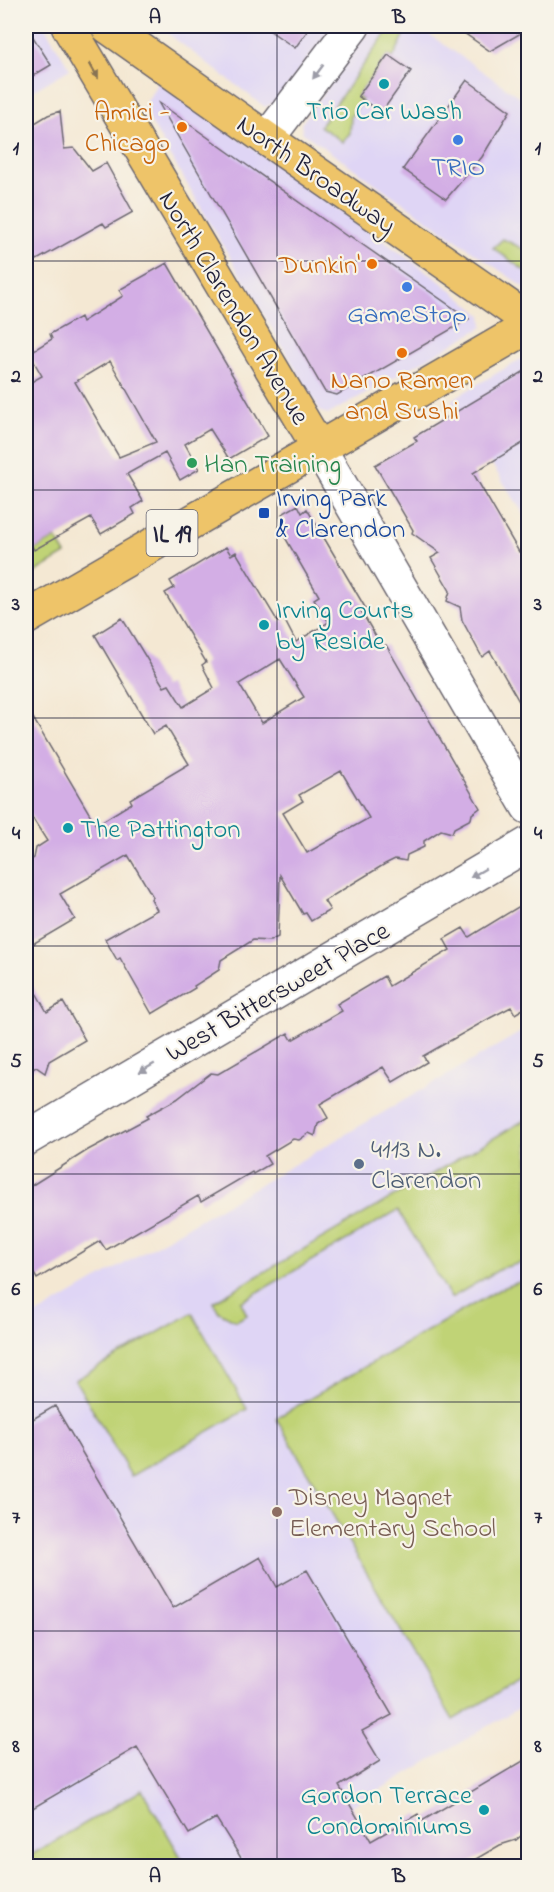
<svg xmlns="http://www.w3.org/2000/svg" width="554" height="1892" font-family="'Indie Flower',sans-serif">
<rect width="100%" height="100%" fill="#f7f3e8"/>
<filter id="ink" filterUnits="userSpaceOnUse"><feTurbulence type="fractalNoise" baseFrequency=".0167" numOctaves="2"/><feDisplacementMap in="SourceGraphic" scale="12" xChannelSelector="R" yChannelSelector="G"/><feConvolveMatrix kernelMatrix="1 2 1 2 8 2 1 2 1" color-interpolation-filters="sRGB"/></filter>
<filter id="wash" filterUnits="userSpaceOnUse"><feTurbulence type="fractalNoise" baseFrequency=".008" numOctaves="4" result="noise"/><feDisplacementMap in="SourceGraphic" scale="24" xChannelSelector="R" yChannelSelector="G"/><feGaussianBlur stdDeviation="1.35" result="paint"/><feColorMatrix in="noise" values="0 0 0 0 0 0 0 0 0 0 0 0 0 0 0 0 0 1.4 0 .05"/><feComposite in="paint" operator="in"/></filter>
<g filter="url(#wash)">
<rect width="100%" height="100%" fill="#f4e8d3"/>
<!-- built -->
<path fill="#dfd5f5" d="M 26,26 L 44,26 L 70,69 L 26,95 Z
M 158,26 L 333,26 L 276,102 L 265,107 Z
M 372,26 L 417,26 L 528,103 L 528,290 L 303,133 L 301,124 Z
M 159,80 L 176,94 L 437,279 L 482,315 L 483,327 L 329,414 L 321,412 L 143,109 Z
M 526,356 L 528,356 L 528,521 L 451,400 Z
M 528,1028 L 528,1703 L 249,1866 L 26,1866 L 26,1321 Z"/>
<!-- green -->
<path fill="#c0d376" stroke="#717a58" stroke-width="1.5" d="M 391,26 L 416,26 L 420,29 L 414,27 L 405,34 L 393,58 L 388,55 L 358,96 L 362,100 L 351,116 L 350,133 L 343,142 L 320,126 Z
M 503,239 L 528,251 L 528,273 L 493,248 Z
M 56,538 L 66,554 L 26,578 L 26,544 L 30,543 L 34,550 Z
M 528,1118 L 528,1261 L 502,1268 L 451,1298 L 398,1210 L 241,1302 L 247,1315 L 236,1321 L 219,1312 L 213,1302 Z
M 528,1279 L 528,1675 L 453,1720 L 276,1418 L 500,1289 Z
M 192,1313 L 247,1409 L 131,1476 L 75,1380 Z
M 142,1790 L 186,1866 L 26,1866 L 26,1858 Z"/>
<g id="blocks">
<!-- building -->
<path fill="#d3aee5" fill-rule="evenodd" d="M 26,26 L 51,65 L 26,80 Z
M 263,26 L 311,26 L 295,48 Z
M 454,26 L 528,26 L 528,29 L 490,51 Z
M 388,55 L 411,71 L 381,113 L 358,96 Z
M 467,80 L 510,111 L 482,157 L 446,199 L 403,169 Z
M 158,102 L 348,237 L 350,236 L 469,319 L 337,395 L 325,392 Z
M 60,111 L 64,149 L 74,148 L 92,171 L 106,163 L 133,212 L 106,227 L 103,223 L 26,266 L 26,123 L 35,123 L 48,115 Z
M 167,263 L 268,436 L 229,459 L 210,429 L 185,444 L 199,469 L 180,480 L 165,453 L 127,474 L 143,501 L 132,508 L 135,514 L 101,534 L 91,518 L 34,550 L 26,534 L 26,385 L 42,376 L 29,353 L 52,339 L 50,334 L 80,317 L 82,322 L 123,296 L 119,290 ZM 110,361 L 156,442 L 119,457 L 75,382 Z
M 528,369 L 528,440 L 473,473 L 519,552 L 521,551 L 528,564 L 528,717 L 490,651 L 482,657 L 462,620 L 460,607 L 447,601 L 450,591 L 431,558 L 440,553 L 412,533 L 413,530 L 375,465 L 417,441 L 414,437 Z
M 298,505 L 302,513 L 307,509 L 366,609 L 361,611 L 382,647 L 386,645 L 480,808 L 472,814 L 471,819 L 454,828 L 452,833 L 441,830 L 424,841 L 424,847 L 407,855 L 406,861 L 395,859 L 385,864 L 324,901 L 330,910 L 311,921 L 306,913 L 303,914 L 280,875 L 278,937 L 270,941 L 253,940 L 221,960 L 219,970 L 194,986 L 195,988 L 152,1014 L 120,958 L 117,960 L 105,939 L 157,910 L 151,899 L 153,897 L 128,855 L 60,894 L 75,919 L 26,948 L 26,863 L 34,858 L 36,848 L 47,841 L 26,808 L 26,706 L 96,825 L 132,803 L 130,799 L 189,764 L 166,726 L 153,734 L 95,635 L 122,618 L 164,687 L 169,685 L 183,707 L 214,688 L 202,665 L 206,662 L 165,593 L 174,588 L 170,581 L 226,547 L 231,555 L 236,552 L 278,622 L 284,619 L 296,642 L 329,622 L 314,599 L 319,596 L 279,527 L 286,522 L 282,514 ZM 280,659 L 304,697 L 262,723 L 239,684 ZM 341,771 L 369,818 L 307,853 L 283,813 L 303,801 L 299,795 Z
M 528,901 L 528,1006 L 515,1014 L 511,1007 L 490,1018 L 423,1056 L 427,1062 L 393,1082 L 383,1067 L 320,1104 L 328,1118 L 318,1124 L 315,1136 L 309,1133 L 299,1140 L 293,1139 L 265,1156 L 270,1164 L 253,1174 L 252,1172 L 201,1202 L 198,1196 L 106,1250 L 100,1241 L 37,1279 L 26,1260 L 26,1189 L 88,1150 L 148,1118 L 146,1116 L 177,1099 L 211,1073 L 218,1074 L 288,1033 L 292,1040 L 342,1011 L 337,1004 L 384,976 L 389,986 L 450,950 L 444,939 L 463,928 L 469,937 Z
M 26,975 L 47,1012 L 63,1002 L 85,1040 L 49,1061 L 45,1073 L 36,1067 L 26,1074 Z
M 55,1406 L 173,1608 L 260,1557 L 277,1587 L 307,1570 L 392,1715 L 362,1731 L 380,1761 L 339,1786 L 371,1841 L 418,1814 L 422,1821 L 528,1758 L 528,1830 L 516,1840 L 500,1845 L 464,1866 L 246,1866 L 216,1818 L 189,1834 L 137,1747 L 26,1812 L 26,1423 Z"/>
</g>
</g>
<g filter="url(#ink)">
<use href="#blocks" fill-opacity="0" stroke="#6c6770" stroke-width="1.5"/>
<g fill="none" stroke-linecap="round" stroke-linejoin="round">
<!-- minor casing -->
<g stroke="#6c6770" stroke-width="36">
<path id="minor" d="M 267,139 L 353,26
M 319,448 L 528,807
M 26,1139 L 528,844"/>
</g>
<!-- major casing -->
<g stroke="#6c6770" stroke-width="36">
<path id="major" d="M 68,26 L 319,448
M 107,26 L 267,139 L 528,320
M 26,618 L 528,327"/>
</g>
<!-- minor -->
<use href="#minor" stroke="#fff" stroke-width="33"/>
<!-- major -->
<use href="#major" stroke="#eec469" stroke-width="33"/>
</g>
<!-- one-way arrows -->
<defs><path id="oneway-solid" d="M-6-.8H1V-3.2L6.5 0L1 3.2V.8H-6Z" transform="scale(1.5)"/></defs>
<use fill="#887352" href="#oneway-solid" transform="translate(94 71) rotate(60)"/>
<g fill="#9c9ca7">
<use href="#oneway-solid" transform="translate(318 72) rotate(127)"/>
<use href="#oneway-solid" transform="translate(478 873) rotate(150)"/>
<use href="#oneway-solid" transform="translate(147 1068) rotate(150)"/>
</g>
</g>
<!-- grid -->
<path fill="none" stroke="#22223b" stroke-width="1.5" stroke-opacity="0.55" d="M 277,26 L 277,1866M 26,261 L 528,261M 26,490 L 528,490M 26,718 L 528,718M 26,946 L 528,946M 26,1174 L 528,1174M 26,1402 L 528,1402M 26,1631 L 528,1631"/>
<!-- markers -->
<g fill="#0f9aa8" stroke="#f7f3e8" stroke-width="2">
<circle cx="384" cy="84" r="6"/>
<circle cx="264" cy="625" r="6"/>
<circle cx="68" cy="828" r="6"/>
<circle cx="484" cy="1810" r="6"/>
</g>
<g fill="#e8710a" stroke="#f7f3e8" stroke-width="2">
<circle cx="182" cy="127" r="6"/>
<circle cx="372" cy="264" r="6"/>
<circle cx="402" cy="353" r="6"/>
</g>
<g fill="#3f7fe0" stroke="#f7f3e8" stroke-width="2">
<circle cx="458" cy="140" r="6"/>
<circle cx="407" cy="287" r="6"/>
</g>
<circle fill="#2e9e5b" stroke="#f7f3e8" stroke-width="2" cx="192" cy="463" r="6"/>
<rect fill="#1a4fb4" stroke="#f7f3e8" stroke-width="2" x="258" y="507" width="12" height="12" rx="3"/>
<circle fill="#5c6f8a" stroke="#f7f3e8" stroke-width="2" cx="359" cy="1164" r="6"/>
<circle fill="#8d6e63" stroke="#f7f3e8" stroke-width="2" cx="277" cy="1512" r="6"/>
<g text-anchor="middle" stroke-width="4.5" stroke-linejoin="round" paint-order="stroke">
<!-- shield labels -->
<rect fill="#f7f3e8" stroke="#62616f" stroke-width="1.5" x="146.5" y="510" width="51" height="46" rx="4.5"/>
<g font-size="26" font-weight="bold" fill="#22223b">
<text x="172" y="542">IL 19</text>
</g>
<!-- culture labels -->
<g font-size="27" fill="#0d838f" stroke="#f7f3e8" text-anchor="start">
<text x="384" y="119" text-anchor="middle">Trio Car Wash</text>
<text x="276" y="618">Irving Courts<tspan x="276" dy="31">by Reside</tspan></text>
<text x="80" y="837">The Pattington</text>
<text x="472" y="1803" text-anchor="end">Gordon Terrace<tspan x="472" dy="31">Condominiums</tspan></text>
</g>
<!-- food labels -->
<g font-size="27" fill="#c56008" stroke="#f7f3e8" text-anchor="end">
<text x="170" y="120">Amici -<tspan x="170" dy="31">Chicago</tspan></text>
<text x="360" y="273">Dunkin'</text>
<text x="402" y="388" text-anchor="middle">Nano Ramen<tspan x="402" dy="31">and Sushi</tspan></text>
</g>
<!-- shop labels -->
<g font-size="27" fill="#366cbe" stroke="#f7f3e8">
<text x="458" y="175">TRIO</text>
<text x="407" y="322">GameStop</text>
</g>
<!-- street labels -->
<g font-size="27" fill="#22223b" stroke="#f7f3e8">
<text transform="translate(317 174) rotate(35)" y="9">North Broadway</text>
<text transform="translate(235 307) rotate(59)" y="9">North Clarendon Avenue</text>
<text transform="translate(277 991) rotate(-30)" y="9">West Bittersweet Place</text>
</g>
<!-- leisure labels -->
<g font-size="27" fill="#27864d" stroke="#f7f3e8" text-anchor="start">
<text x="204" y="472">Han Training</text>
</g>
<!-- transit labels -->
<g font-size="27" fill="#164399" stroke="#f7f3e8" text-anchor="start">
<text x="276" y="506">Irving Park<tspan x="276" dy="31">&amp; Clarendon</tspan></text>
</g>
<!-- service labels -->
<g font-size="27" fill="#4e5e75" stroke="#f7f3e8" text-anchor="start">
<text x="371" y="1157">4113 N.<tspan x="371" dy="31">Clarendon</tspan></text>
</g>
<!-- education labels -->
<g font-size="27" fill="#785e54" stroke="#f7f3e8" text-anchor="start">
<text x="289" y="1505">Disney Magnet<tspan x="289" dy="31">Elementary School</tspan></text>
</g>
</g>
<!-- margin -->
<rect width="554" height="1892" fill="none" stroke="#f7f3e8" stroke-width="66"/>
<rect x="33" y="33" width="488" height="1826" fill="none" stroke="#22223b" stroke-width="2"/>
<g font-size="20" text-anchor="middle" font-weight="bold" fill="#22223b">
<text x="155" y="23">A</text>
<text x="399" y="23">B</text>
<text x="16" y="154">1</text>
<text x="538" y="154">1</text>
<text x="16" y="382">2</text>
<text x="538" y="382">2</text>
<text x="16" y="610">3</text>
<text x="538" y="610">3</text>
<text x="16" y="839">4</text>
<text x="538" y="839">4</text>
<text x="16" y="1067">5</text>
<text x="538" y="1067">5</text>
<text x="16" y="1295">6</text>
<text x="538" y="1295">6</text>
<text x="16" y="1523">7</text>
<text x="538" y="1523">7</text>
<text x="16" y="1752">8</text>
<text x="538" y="1752">8</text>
<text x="155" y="1882">A</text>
<text x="399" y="1882">B</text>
</g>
</svg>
